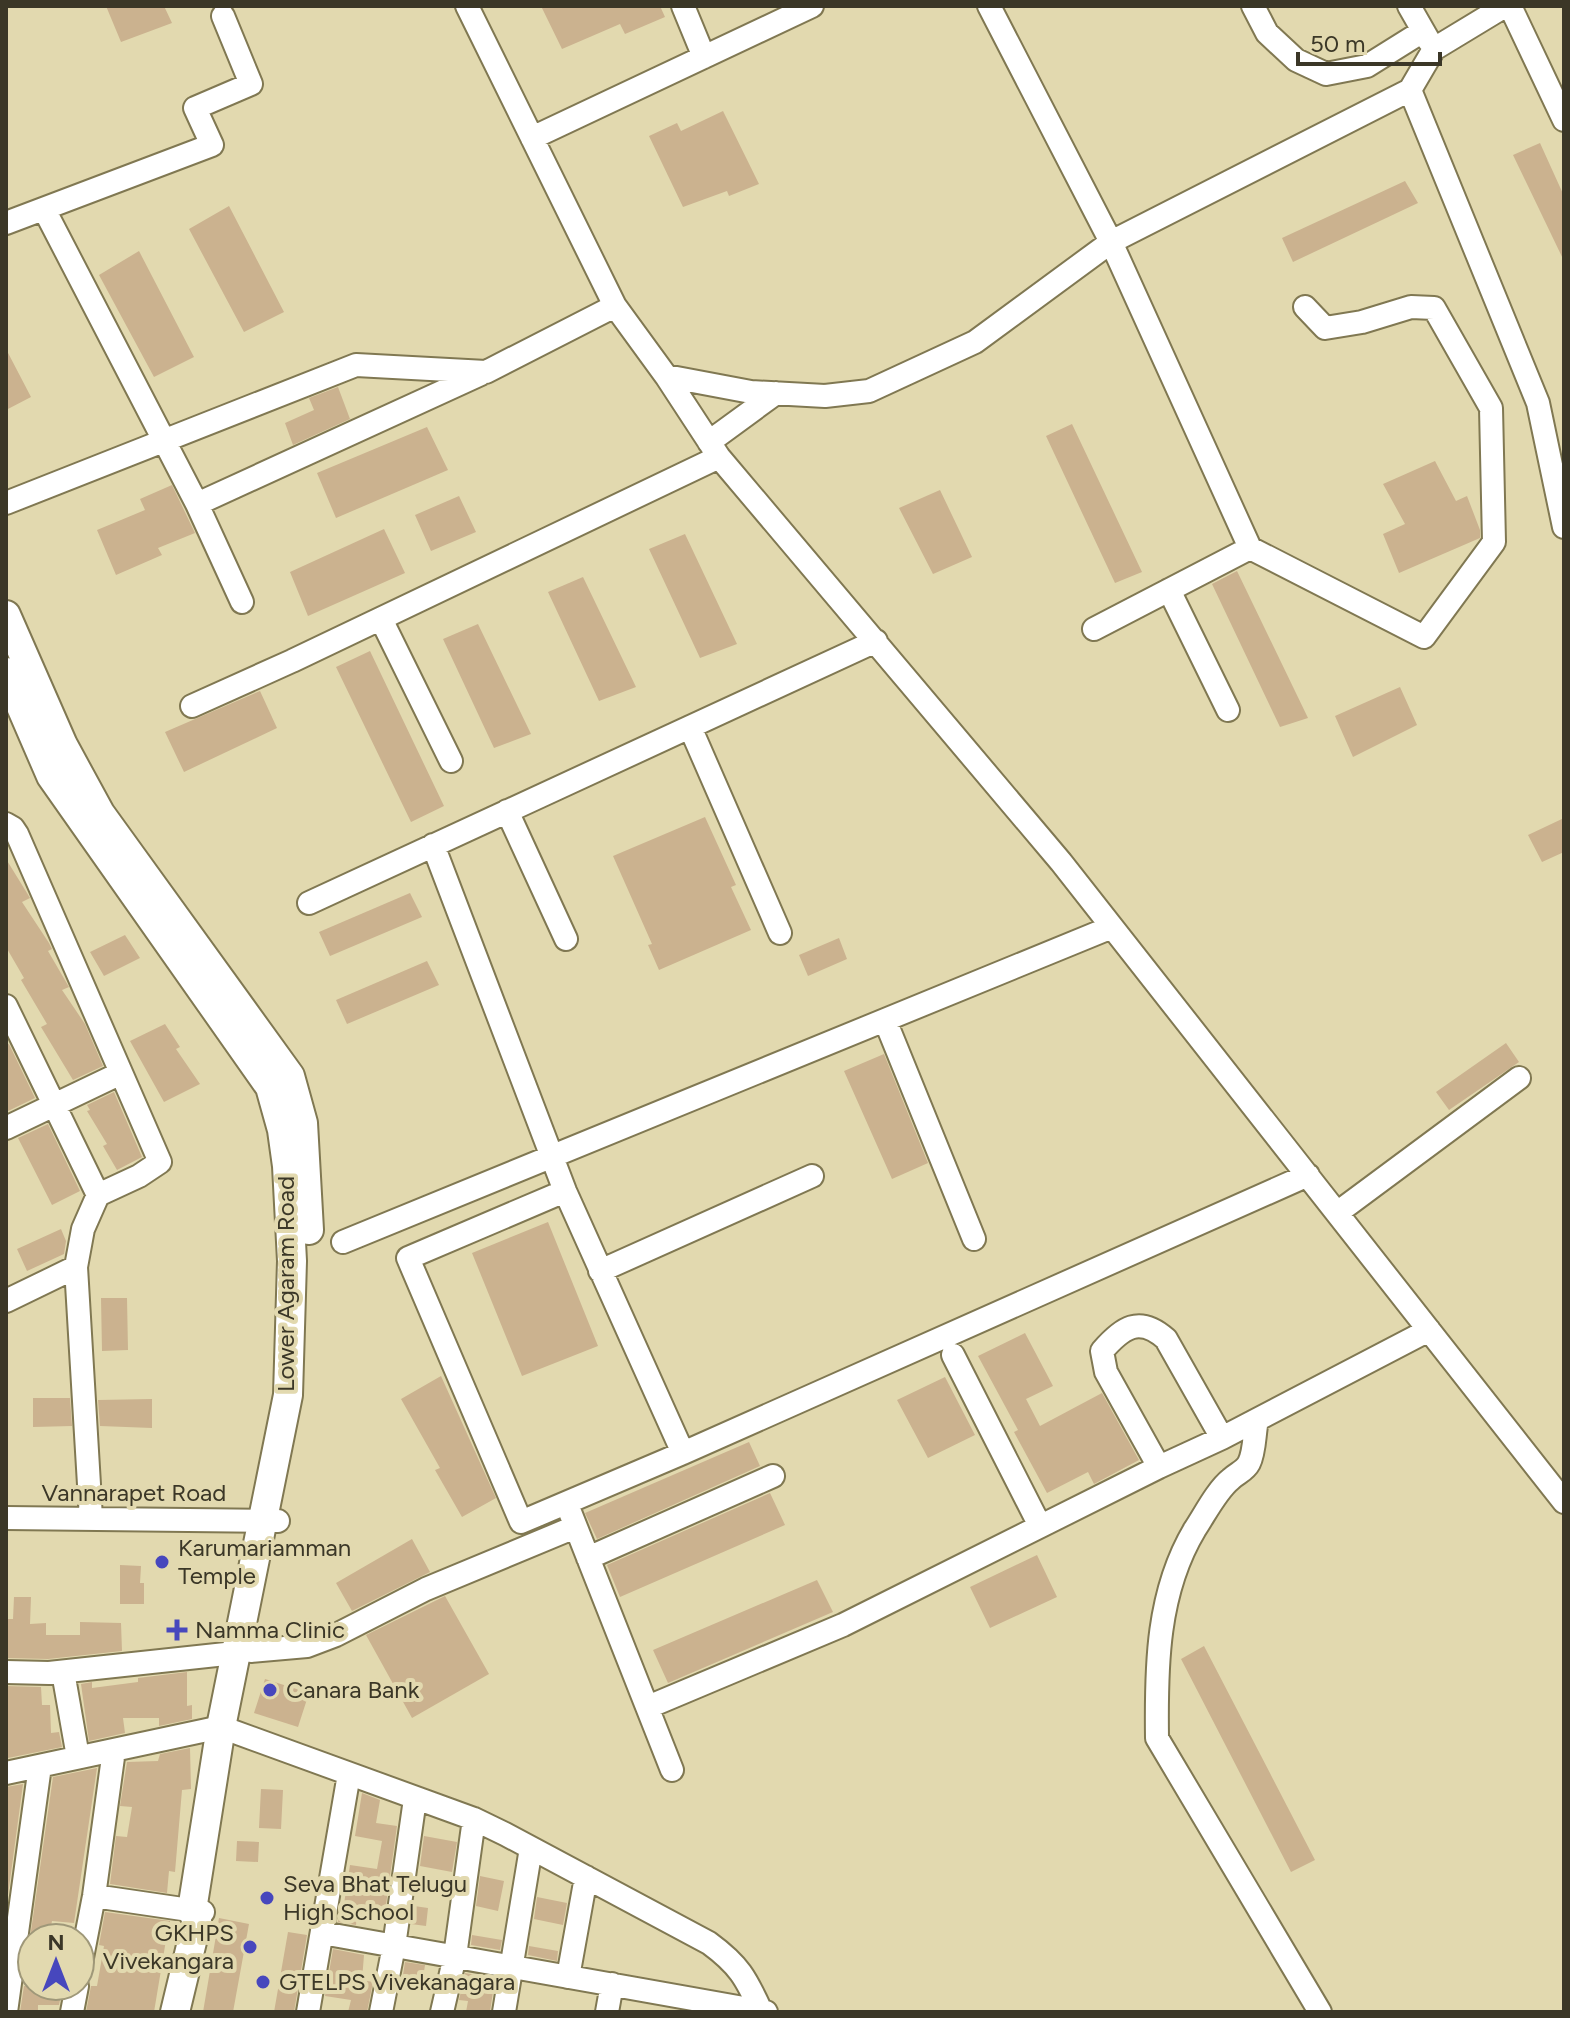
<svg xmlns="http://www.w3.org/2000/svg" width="1570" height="2018" font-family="Figtree,sans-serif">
<rect width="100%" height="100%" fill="#e2d9af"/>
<!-- building -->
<path fill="#cbb28f" d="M 106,6 L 164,6 L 172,23 L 121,42 Z
M 541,6 L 660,6 L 665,17 L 625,34 L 620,24 L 562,49 Z
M 723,111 L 759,184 L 729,196 L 727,191 L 683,207 L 649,136 L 677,123 L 681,131 Z
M 1540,143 L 1564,196 L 1564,261 L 1513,155 Z
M 1405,181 L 1418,203 L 1293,262 L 1282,238 Z
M 229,206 L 284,312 L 244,332 L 189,229 Z
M 139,251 L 194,357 L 154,377 L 99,275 Z
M 6,349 L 31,397 L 6,410 Z
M 338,387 L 350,419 L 293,445 L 285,423 L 314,410 L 309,398 Z
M 1072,424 L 1142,572 L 1115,583 L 1046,436 Z
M 427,427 L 448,470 L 336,518 L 317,473 Z
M 1435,461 L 1456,501 L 1467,496 L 1480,530 L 1480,538 L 1399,573 L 1383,534 L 1405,524 L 1383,484 Z
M 172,485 L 195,533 L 158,548 L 162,555 L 116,575 L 97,530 L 145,510 L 140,499 Z
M 940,490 L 972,557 L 933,574 L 899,508 Z
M 459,496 L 476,532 L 431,551 L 415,515 Z
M 384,529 L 405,573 L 308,616 L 290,572 Z
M 685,534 L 737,644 L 700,658 L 649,549 Z
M 1237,571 L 1308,718 L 1280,727 L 1212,584 Z
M 583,577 L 636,687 L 599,701 L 548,592 Z
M 478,624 L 531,734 L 494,748 L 443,639 Z
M 370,651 L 444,806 L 411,822 L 336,667 Z
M 1400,687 L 1417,725 L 1353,757 L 1335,716 Z
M 260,691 L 277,728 L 184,772 L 165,732 Z
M 705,817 L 736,885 L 731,887 L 751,930 L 659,970 L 648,945 L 652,944 L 613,856 Z
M 1564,818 L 1564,852 L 1542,862 L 1528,835 Z
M 6,859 L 27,893 L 30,898 L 22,902 L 49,943 L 52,949 L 48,951 L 69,987 L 62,990 L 85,1024 L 103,1066 L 73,1080 L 41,1027 L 47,1024 L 21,980 L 24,978 L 6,947 Z
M 410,893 L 422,917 L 330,956 L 319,932 Z
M 125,935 L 140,958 L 104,976 L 90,952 Z
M 839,938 L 847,959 L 808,976 L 799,955 Z
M 427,961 L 439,985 L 347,1024 L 336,1000 Z
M 165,1024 L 180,1047 L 176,1049 L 200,1084 L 164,1102 L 130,1041 Z
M 1506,1043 L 1519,1062 L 1449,1110 L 1436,1092 Z
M 9,1044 L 35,1098 L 6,1112 L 6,1045 Z
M 884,1054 L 928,1163 L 892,1179 L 844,1071 Z
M 114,1092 L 142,1157 L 117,1170 L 103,1146 L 107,1144 L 87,1111 L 90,1110 L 87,1105 Z
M 48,1124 L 80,1191 L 52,1205 L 18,1138 Z
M 548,1222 L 598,1346 L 522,1376 L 472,1253 Z
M 61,1229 L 66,1241 L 64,1254 L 27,1271 L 17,1249 Z
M 101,1298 L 127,1298 L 128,1350 L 102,1351 Z
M 1025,1333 L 1053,1386 L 1026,1399 L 1040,1426 L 1102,1393 L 1139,1460 L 1094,1484 L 1088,1472 L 1047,1493 L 1014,1432 L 1018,1430 L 978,1356 Z
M 441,1376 L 496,1498 L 462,1517 L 435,1470 L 440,1468 L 401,1399 Z
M 945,1377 L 975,1435 L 928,1458 L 897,1400 Z
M 33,1398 L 70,1398 L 72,1426 L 33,1427 Z
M 152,1399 L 152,1428 L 100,1426 L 98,1400 Z
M 749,1442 L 760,1466 L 597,1539 L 585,1513 Z
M 770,1493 L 785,1525 L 620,1597 L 607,1565 Z
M 412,1539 L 430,1572 L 352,1611 L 336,1583 Z
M 1037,1555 L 1057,1597 L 990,1628 L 970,1587 Z
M 120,1565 L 141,1566 L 140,1583 L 144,1583 L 144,1604 L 120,1604 Z
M 817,1580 L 833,1612 L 668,1683 L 653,1650 Z
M 445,1596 L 489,1674 L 412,1718 L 366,1635 Z
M 14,1597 L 31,1597 L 30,1624 L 46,1623 L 46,1635 L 80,1635 L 80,1622 L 121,1623 L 122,1651 L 48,1659 L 6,1658 L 6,1619 L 13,1619 Z
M 1204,1646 L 1315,1860 L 1291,1872 L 1181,1659 Z
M 187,1672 L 187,1706 L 192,1705 L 192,1719 L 159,1726 L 159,1718 L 123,1718 L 125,1733 L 89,1741 L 81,1684 L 92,1682 L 92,1688 L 138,1682 L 138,1678 Z
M 265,1679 L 309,1693 L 298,1727 L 254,1713 Z
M 6,1686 L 41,1687 L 42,1705 L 50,1705 L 51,1733 L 59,1732 L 62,1747 L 8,1758 Z
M 190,1748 L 191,1789 L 182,1790 L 175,1872 L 169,1871 L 167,1893 L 110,1884 L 116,1836 L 127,1837 L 132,1807 L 120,1806 L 127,1762 L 158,1761 L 160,1754 Z
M 97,1768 L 74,1923 L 52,1921 L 49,1938 L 30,1938 L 53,1777 Z
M 23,1784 L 6,1910 L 6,1787 Z
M 261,1789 L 283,1790 L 281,1829 L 259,1828 Z
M 362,1793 L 380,1800 L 376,1823 L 397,1826 L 384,1919 L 357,1916 L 356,1925 L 338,1922 L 341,1904 L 344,1904 L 350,1865 L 377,1869 L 382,1841 L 355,1836 Z
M 424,1836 L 457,1842 L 452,1872 L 420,1866 Z
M 237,1841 L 259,1842 L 258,1862 L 236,1861 Z
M 480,1876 L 504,1881 L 498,1911 L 476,1906 Z
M 537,1897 L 567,1903 L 563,1925 L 534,1919 Z
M 414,1906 L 428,1908 L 426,1926 L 411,1924 Z
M 105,1912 L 170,1921 L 169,1940 L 166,1940 L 154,2012 L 86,2012 L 91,1986 L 97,1986 L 104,1946 L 99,1945 Z
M 219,1918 L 249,1924 L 233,2012 L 203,2012 Z
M 288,1932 L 307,1935 L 294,2012 L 274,2012 Z
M 472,1935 L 502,1940 L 500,1950 L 471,1945 Z
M 529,1946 L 558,1951 L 557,1961 L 528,1955 Z
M 333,1949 L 364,1955 L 362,1980 L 373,1982 L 367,2012 L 348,2012 L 351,2000 L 325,1996 Z
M 405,1962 L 425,1965 L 423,1978 L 403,1975 Z
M 465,1973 L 495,1978 L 490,2012 L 466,2012 L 468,2001 L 459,2000 Z
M 24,1986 L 63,1986 L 59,2005 L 38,2005 L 38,2012 L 20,2012 Z"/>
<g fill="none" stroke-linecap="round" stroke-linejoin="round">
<!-- minor casing -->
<g stroke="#807852" stroke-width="26">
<path id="minor" d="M 467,6 L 615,306 L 666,376 L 719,457 L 1061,862 L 1564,1502
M 683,6 L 704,57
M 989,6 L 1111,242 L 1250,548 L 1424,637 L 1494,542 L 1491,408 L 1434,308 L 1411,307 L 1362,322 L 1325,328 L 1305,307
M 1253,6 L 1267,33 L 1296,60 L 1326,74 L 1367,66 L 1423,31
M 1409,6 L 1429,41
M 1510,6 L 1564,120
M 1410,90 L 1538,403 L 1564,527
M 532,138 L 812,6
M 44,209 L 197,504 L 242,602
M 6,223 L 212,145 L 195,108 L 251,84 L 223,16
M 666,376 L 751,392 L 825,396 L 869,391 L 975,342 L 1111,242 L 1410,90 L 1434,49 L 1505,6
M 709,442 L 776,393
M 6,503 L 356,365 L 486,372 L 615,306
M 197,504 L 481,374
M 1169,590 L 1228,710
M 381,619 L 451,761
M 1094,629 L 1250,548
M 192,706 L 292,661 L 719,457
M 690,727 L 780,933
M 507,811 L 566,939
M 6,824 L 13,828 L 17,834 L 160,1162 L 139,1176 L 98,1195 L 83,1229 L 76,1267 L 91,1518
M 433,845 L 565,1191 L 683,1453
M 309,903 L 876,641
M 6,1006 L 98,1195
M 885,1020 L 974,1239
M 6,1128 L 121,1073
M 565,1191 L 408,1258 L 521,1522 L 683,1453 L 1308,1175
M 1337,1213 L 1519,1078
M 343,1242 L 1112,927
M 600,1271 L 812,1176
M 6,1301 L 76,1267
M 953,1355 L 1040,1526
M 1257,1420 C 1254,1433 1255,1451 1249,1463 C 1245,1471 1237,1473 1231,1479 C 1217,1490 1205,1514 1195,1529 C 1157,1592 1156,1666 1157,1738 L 1320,2012
M 1159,1467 L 1106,1372 L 1102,1351 C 1122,1328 1139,1315 1166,1339 L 1222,1438
M 570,1512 L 672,1770
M 6,1518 L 278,1521
M 588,1558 L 773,1476
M 251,1651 L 307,1646 L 336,1635 L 426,1589 L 575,1527
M 6,1672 L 49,1673 L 235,1653
M 63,1672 L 78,1757
M 648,1707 L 843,1625 L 1159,1467 L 1222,1438 L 1429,1330
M 6,1773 L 221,1727 L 474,1819 L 505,1834 L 709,1943 C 739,1965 746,1978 761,2011
M 94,1896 L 203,1912
M 322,1933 L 766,2012
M 80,1968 L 94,1896 L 114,1750
M 568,1977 L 586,1877
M 6,2012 L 40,1766
M 72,2012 L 77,1986
M 308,2012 L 349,1774
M 381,2012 L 394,1946 L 415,1799
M 442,2012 L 455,1956 L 474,1819
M 504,2012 L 531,1848
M 607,2012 L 612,1984"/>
</g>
<!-- major casing -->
<g stroke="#807852" stroke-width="32">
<path id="major" d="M 6,615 L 63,745 L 100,813 L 290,1076 L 303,1123 L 309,1230
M 6,672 L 51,776 L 270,1087 L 282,1130 L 287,1166 L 292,1261 L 288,1395 L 221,1727 L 192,1910 L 197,1921 L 175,2012"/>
</g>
<!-- minor -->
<use href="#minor" stroke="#fff" stroke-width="22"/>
<!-- major -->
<use href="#major" stroke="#fff" stroke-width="28"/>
</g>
<!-- markers -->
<g fill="#4747bd" stroke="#e2d9af" stroke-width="3">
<circle cx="162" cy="1562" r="8"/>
<path d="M173 1618h8v8h8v8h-8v8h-8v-8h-8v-8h8z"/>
<circle cx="270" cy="1690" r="8"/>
<circle cx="267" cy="1898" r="8"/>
<circle cx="250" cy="1947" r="8"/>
<circle cx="263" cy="1982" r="8"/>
</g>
<g text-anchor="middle" stroke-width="8" stroke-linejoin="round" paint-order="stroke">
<!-- street labels -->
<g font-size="24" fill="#3b3727" stroke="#e2d9af">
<text transform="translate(286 1284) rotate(-90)" y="8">Lower Agaram Road</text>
<text x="134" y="1501">Vannarapet Road</text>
</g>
<!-- poi labels -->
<g font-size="24" fill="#3b3727" stroke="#e2d9af" text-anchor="start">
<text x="178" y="1556">Karumariamman<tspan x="178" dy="28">Temple</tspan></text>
<text x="195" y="1638">Namma Clinic</text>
<text x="286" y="1698">Canara Bank</text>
<text x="283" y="1892">Seva Bhat Telugu<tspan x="283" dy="28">High School</tspan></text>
<text x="234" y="1941" text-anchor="end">GKHPS<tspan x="234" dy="28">Vivekangara</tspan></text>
<text x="279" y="1990">GTELPS Vivekanagara</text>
</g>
</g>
<!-- border -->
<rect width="1570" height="2018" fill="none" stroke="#3b3727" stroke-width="16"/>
<!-- north arrow -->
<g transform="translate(56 1962)"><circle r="38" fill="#e2d9af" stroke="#9f9879" stroke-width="2"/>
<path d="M0-6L14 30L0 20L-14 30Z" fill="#4747bd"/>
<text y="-12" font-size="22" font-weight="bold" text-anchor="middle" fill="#3b3727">N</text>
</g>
<!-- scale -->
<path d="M1298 52v12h142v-12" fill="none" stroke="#3b3727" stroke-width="4"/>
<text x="1310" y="52" font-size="24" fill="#3b3727" stroke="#e2d9af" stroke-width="6" paint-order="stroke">50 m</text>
</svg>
